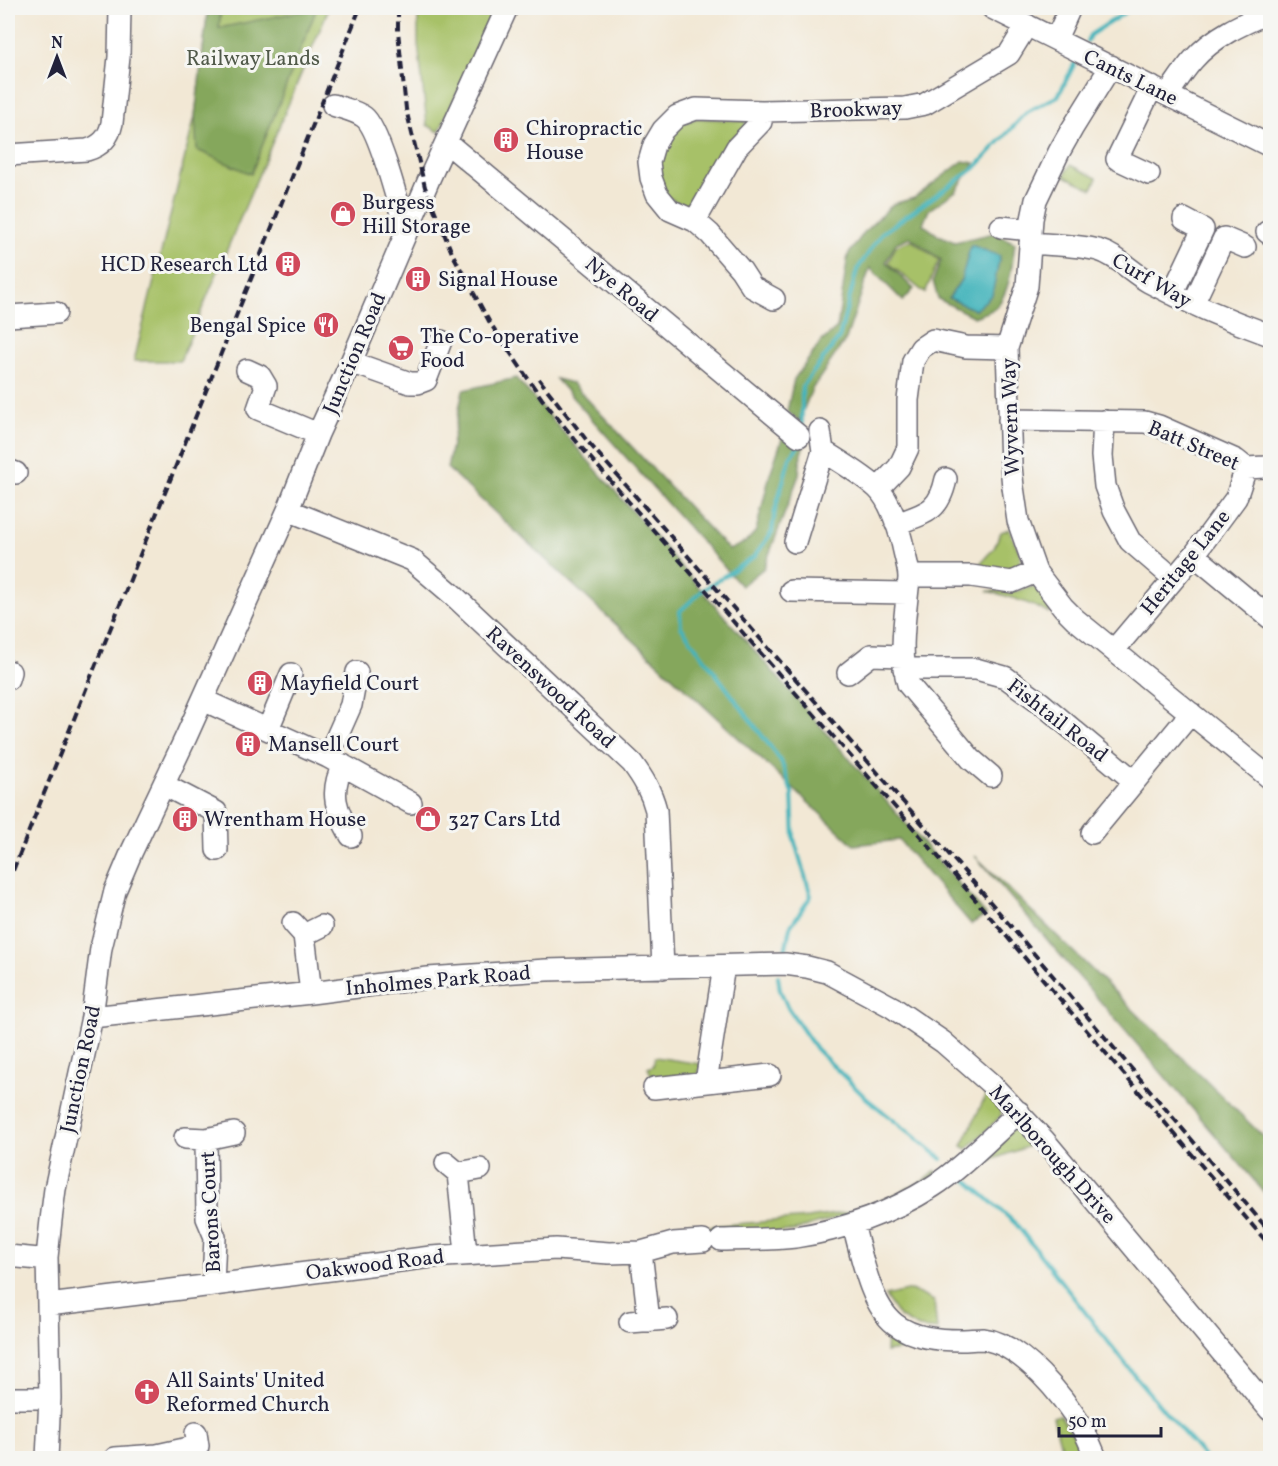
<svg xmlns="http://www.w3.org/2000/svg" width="1278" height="1466" font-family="Vollkorn,serif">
<rect width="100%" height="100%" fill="#f6f6f2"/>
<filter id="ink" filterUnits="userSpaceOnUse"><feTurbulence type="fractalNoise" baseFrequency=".0167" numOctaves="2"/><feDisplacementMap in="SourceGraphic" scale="12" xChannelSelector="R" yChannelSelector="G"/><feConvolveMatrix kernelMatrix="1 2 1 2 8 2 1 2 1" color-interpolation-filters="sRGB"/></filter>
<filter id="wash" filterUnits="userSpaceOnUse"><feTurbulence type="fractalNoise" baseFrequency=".008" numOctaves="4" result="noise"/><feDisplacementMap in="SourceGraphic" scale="24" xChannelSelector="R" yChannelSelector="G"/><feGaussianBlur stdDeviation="1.35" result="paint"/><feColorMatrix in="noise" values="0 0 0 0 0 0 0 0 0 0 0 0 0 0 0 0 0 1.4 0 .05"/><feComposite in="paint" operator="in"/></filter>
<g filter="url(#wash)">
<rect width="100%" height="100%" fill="#f2e8d5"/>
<!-- green -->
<path fill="#a7c167" stroke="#647251" stroke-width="1.5" d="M 208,8 L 329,8 L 180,361 L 134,361 L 195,116 Z
M 418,8 L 496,8 L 439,132 L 427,125 L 418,43 Z
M 697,118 L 745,121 L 746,127 L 728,142 L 701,184 L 703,197 L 690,209 L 662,194 L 658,151 L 681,124 Z
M 1070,165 L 1097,178 L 1092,189 L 1064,176 Z
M 911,240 L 939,260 L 925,293 L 888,263 L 896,246 Z
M 1009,529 L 1021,556 L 1019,565 L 1010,572 L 977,567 L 994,548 L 1001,532 Z
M 1031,587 L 1036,588 L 1053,608 L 1049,613 C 1028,602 1009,596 987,591 L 1018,591 Z
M 655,1057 L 701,1064 L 698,1074 L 654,1081 L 648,1068 L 653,1066 Z
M 986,1095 L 1001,1108 L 1001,1116 L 967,1149 L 962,1146 Z
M 1010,1130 L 1022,1130 L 1035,1144 L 985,1162 L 982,1155 Z
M 936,1171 L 938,1174 L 898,1200 L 793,1231 L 679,1237 L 681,1234 L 712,1226 L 808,1218 L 850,1212 L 892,1196 L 921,1182 Z
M 911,1290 L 934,1301 L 937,1330 L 919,1328 L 899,1317 L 885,1296 Z
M 891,1334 L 918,1347 L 886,1352 L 887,1338 Z
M 1060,1415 L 1075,1438 L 1083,1458 L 1064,1458 L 1053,1417 Z"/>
<!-- forest -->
<path fill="#85a75c" stroke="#54644c" stroke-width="1.5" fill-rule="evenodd" d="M 208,8 L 221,8 L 219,28 L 317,8 L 251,174 L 197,150 L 195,116 Z
M 963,161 L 975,163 L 956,191 L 929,210 L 923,224 L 938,235 L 955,242 L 994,233 L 1015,243 C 1012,263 1011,291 996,307 C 991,312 981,314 974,317 L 938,299 L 933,281 L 941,260 L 910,237 L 896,243 L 886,262 L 914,289 L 903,301 L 870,268 L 846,339 L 812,389 L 799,421 L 787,411 L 794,379 L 821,342 L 837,328 L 848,255 L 865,231 L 893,204 L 914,198 ZM 961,280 L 975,310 L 949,298 Z
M 516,378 L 986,915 L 971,924 L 899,840 L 854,845 L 447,468 L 463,390 Z
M 556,379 L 572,383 L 729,550 L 746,542 L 756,531 L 770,474 L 784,433 L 804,445 L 801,454 L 799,475 L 764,568 L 741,586 Z
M 975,856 L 1270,1143 L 1270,1199 Z"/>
<!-- water -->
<path fill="#43b4bb" stroke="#326b7b" stroke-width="1.5" d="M 971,245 L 1000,256 L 992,295 L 975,310 L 949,298 L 961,280 Z"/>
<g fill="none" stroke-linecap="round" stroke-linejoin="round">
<!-- stream -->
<path stroke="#43b4bb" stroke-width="4" d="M 1087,41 L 1090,35 L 1132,8
M 802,428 L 802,387 L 839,338 L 857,270 L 882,233 L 975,168 L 1027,112 L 1058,96 L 1076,61
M 785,952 L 790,927 L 811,896 L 794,839 L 792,793 L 781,761 L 681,627 L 680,611 L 703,590 L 755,556 L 772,532 L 775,510 L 790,457 L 800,444
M 778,976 L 780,990 L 788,1008 L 816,1049 L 866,1098 L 942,1159
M 963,1177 L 1016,1224 L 1139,1381 L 1205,1458"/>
</g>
</g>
<g filter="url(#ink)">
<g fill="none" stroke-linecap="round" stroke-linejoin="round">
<!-- minor casing -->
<g stroke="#6b6771" stroke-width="24">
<path id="minor" d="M 992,8 L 1270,146
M 1056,39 L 1070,8
M 1111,66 L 1072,129 L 1059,152 L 1036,200 L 1032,219 L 1027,286 L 1007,348 L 1011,465 L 1013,487 L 1018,521 L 1036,572 L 1063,607 L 1075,619 L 1270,778
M 1168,94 C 1176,83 1184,70 1193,60 C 1214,36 1242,24 1270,12
M 333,105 C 342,108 356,111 364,117 C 379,128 400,210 406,232
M 446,142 L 799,436
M 8,155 L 87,150 C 101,146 109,138 112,123 L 119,57 L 120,8
M 1149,174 L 1117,159 L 1152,87
M 695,221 L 737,147 L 761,122 L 762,111
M 1001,227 L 1031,230
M 1267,232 L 1270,234
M 1030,243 C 1051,245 1079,245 1098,250 C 1118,256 1131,272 1149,282 C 1188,303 1228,320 1270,335
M 1172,294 L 1203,229 L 1184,219
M 774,299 L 752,287 L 741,270 L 710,234 L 695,221 L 670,210 L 657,194 L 651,178 L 649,162 L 654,145 L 663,130 L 677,116 L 696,109 L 762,111 L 905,108 L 925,104 L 1009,54 L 1027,25
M 1193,304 L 1224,238 L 1245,247
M 8,316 L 56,313
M 351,362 L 410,383 L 418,383 L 426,380 L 441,341
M 247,370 L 260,376 L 266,386 L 258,409 L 318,434
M 1009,420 L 1145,422 L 1159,426 L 1236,460 L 1246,468 L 1265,467 L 1270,466
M 1104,421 L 1102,456 L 1105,486 L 1114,511 L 1130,541 L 1173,578
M 820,431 L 823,451
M 8,470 L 16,473
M 878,489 L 899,467 L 908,448 L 908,400 L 913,361 L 921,348 L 933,340 L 966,347 L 1007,348
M 288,510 L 412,560 L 453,595 L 632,763 C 643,778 651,791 656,810 L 663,968
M 896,524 C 926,513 939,512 946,479
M 795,542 L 823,451 C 841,462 861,474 877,488 C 891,501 900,532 904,551 C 906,560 909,569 909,578 C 906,614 898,650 908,684 L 971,759 L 991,776
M 1194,555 L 1270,618
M 909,576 L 971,576 L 1012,582 L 1036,572
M 791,591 L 907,593
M 1114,650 L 1194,555 L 1236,498 L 1246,468
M 904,669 L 976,669 L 1005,677 L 1041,703 L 1134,781
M 8,671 L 10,672 L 8,679
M 848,673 L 871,655 L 902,656
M 203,700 L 328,757 L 411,803
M 268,729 L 291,674
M 328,757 L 351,705 L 357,672
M 343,765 C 329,793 336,810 351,836
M 164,785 L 216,812 L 217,850
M 1092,833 L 1191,713
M 293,923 L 304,935 L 311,993
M 304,935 L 322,926
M 92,1017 L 311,993 L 428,978 L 546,970 L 785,964 L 807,967 L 827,972 L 892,1007 L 943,1042 L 991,1084 L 1044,1140 L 1270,1410
M 706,1082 L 724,966
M 654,1088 L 770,1075
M 185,1138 L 206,1139 L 234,1133
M 206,1139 L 207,1218 L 215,1237 L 213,1285
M 446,1163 L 458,1173 L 466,1253
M 458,1173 L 480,1169
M 853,1224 C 861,1253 870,1305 895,1324 C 913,1338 938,1340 961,1340 C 968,1340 976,1339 983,1339 C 1022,1344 1064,1397 1083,1429 C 1088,1438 1092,1449 1096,1458
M 721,1240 C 745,1239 771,1240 795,1237 C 842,1230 891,1213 932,1187 C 962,1168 992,1136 1019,1112
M 641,1252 L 649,1321
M 8,1256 L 39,1259 L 47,1257
M 48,1305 L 213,1285 L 431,1257 L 556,1249 L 609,1253 L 641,1252 L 673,1243 L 703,1241
M 630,1322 L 667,1319
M 8,1398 L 50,1398
M 47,1458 L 50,1398 L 47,1257 L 51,1220 L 55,1189 L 92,1017 L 101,948 L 115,891 L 132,851 L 186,737 L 288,510 L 318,434 L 351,362 L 430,177 L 507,8
M 115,1458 L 157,1455 L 198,1446 L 196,1433"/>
</g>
<!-- minor -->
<use href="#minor" stroke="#fff" stroke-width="21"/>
<!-- rail -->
<path stroke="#22223b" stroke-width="4" stroke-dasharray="9 4.5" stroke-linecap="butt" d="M 398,8 L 398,31 L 406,109 L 425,187 L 452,253 L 490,323 L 542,399 L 581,447 L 962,884 L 1270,1246
M 539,379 L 588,442 L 969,877 L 1270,1232
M 8,883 L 360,8"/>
</g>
</g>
<!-- icons -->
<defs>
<g id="building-disc" transform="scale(1.35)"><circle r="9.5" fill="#d1495b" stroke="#f6f6f2"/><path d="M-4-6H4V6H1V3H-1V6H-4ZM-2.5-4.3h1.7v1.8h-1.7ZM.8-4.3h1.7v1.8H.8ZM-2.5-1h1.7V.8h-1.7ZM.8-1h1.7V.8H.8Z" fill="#fff"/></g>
<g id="shop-disc" transform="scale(1.35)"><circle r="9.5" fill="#d1495b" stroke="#f6f6f2"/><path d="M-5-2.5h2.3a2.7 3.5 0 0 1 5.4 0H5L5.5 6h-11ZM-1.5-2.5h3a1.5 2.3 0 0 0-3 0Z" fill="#fff"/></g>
<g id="restaurant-disc" transform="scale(1.35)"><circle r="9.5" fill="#d1495b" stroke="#f6f6f2"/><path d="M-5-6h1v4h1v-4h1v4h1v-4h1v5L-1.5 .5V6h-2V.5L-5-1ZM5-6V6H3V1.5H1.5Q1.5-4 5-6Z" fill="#fff"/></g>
<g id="supermarket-disc" transform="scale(1.35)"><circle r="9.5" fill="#d1495b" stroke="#f6f6f2"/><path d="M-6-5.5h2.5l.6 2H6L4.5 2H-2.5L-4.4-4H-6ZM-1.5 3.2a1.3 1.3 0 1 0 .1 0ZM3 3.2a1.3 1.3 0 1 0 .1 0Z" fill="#fff"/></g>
<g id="church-disc" transform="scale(1.35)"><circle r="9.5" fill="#d1495b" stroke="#f6f6f2"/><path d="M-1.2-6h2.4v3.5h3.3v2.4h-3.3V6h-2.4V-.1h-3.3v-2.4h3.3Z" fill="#fff"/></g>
</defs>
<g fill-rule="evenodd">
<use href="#building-disc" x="506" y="140"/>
<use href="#shop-disc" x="343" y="214"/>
<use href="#building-disc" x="288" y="264"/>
<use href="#building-disc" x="418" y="279"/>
<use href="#restaurant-disc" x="326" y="325"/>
<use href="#supermarket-disc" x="401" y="348"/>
<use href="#building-disc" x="260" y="683"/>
<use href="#building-disc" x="248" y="744"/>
<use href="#building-disc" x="185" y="819"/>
<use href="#shop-disc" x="428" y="819"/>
<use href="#church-disc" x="147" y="1392"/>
</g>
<g text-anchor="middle" stroke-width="6" stroke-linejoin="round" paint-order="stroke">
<!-- park labels -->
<g font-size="21" fill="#515a4a" stroke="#f6f6f2">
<text x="253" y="65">Railway Lands</text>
</g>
<!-- street labels -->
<g font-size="21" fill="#22223b" stroke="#f6f6f2">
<text transform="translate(1131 77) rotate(26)" y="7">Cants Lane</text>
<text transform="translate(856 109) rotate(-2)" y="7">Brookway</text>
<text transform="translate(1152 280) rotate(30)" y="7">Curf Way</text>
<text transform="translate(622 289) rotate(40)" y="7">Nye Road</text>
<text transform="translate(354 353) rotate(-67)" y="7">Junction Road</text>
<text transform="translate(1010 417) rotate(-92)" y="7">Wyvern Way</text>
<text transform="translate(1194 445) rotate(23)" y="7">Batt Street</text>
<text transform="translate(1185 562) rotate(-51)" y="7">Heritage Lane</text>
<text transform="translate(551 687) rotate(43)" y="7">Ravenswood Road</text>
<text transform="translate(1058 720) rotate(38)" y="7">Fishtail Road</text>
<text transform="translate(438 980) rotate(-5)" y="7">Inholmes Park Road</text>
<text transform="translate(80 1069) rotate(-78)" y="7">Junction Road</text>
<text transform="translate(1053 1154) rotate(48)" y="7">Marlborough Drive</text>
<text transform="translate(210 1212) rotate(-93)" y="7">Barons Court</text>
<text transform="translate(375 1264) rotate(-7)" y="7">Oakwood Road</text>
</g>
<!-- poi labels -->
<g font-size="21" fill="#22223b" stroke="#f6f6f2" text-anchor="start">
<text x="526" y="135">Chiropractic<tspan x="526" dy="24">House</tspan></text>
<text x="362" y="209">Burgess<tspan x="362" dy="24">Hill Storage</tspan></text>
<text x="268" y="271" text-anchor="end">HCD Research Ltd</text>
<text x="438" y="286">Signal House</text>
<text x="306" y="332" text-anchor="end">Bengal Spice</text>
<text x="420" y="343">The Co-operative<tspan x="420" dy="24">Food</tspan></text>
<text x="280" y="690">Mayfield Court</text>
<text x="268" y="751">Mansell Court</text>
<text x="204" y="826">Wrentham House</text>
<text x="448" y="826">327 Cars Ltd</text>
<text x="166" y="1387">All Saints' United<tspan x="166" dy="24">Reformed Church</tspan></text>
</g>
</g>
<!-- margin -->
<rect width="1278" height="1466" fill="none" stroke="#f6f6f2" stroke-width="30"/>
<!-- north arrow -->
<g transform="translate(57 57)" stroke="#f6f6f2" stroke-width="4.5" paint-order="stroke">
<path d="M0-4.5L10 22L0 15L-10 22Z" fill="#22223b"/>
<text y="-9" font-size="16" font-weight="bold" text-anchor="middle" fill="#22223b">N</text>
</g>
<!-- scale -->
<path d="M1059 1427v9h102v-9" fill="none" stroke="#22223b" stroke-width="3"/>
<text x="1068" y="1427" font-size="18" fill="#22223b" stroke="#f6f6f2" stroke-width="4.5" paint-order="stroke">50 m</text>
</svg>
